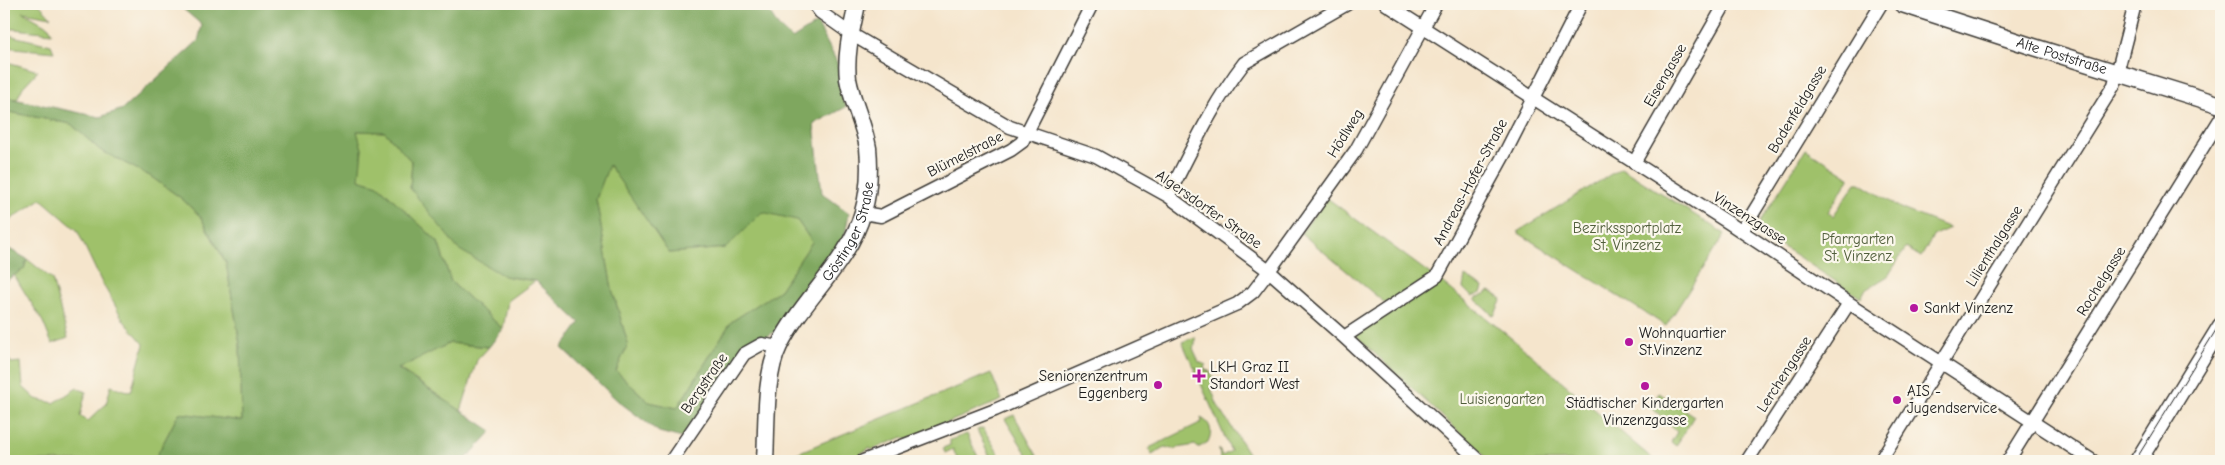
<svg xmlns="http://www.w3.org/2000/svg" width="2225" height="465" font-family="'Comic Neue',sans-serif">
<rect width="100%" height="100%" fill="#fbf7ec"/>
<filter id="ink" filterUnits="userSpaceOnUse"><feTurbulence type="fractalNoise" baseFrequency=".02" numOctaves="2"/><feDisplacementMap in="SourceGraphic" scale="10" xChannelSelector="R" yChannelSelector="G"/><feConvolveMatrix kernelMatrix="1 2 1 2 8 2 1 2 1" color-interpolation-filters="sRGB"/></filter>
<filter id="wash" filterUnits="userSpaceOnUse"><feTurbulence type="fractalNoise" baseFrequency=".0096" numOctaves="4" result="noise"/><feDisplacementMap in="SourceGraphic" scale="20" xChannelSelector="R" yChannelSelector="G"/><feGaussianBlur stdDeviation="1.12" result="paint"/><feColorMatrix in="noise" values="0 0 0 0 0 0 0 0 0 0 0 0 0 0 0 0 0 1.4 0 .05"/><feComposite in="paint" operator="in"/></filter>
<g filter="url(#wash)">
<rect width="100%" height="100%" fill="#f5e5cc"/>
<!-- green -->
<path fill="#9fc16a" stroke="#5e6e43" d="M 4,4 L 39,4 L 51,17 L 23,12 L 49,27 L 52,33 L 4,28 Z
M 4,34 L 51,45 L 54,52 L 4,47 Z
M 4,61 L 38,71 L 23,87 L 17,99 L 4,97 Z
M 4,111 L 71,124 L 100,150 L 150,176 L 181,198 L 200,216 L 226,263 L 240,344 L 242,421 L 179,413 L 154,461 L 4,461 L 4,350 L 11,363 L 21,362 L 23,387 L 36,399 L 54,403 L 77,388 L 86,392 L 80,416 L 88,421 L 106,404 L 111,386 L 131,392 L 144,344 L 124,321 L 101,281 L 77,230 L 41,199 L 10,220 L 4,245 Z
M 356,131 L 385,132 L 412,162 L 410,188 L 504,276 L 535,281 L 508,301 L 503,329 L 451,282 L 438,242 L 378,185 L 358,179 L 362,149 Z
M 1806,149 L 1850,177 L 1828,212 L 1833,216 L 1856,183 L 1860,183 L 1902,209 L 1950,228 L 1934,235 L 1921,257 L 1906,248 L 1888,276 L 1865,290 L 1861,298 L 1762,233 L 1759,223 Z
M 609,164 L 669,253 L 726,248 L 762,211 L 797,220 L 812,242 L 780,290 L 731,322 L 677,408 L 649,402 L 616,371 L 628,344 L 612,289 L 596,199 Z
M 1621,168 L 1725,234 L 1666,326 L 1517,232 Z
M 1327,198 L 1433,276 L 1386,304 L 1301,233 Z
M 27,259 L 52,279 L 68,338 L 52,344 L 43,322 L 14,275 L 24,269 Z
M 1465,276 L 1483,287 L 1481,293 L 1472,297 L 1463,288 Z
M 1438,279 L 1516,342 L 1655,461 L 1490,461 L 1355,335 Z
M 1490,291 L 1502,299 L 1494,316 L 1475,299 Z
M 1195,337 L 1195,344 L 1193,348 L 1199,362 L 1206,365 L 1204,367 L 1206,371 L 1209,370 L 1214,381 L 1211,388 L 1217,404 L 1253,461 L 1220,461 L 1219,449 L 1222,456 L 1231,451 L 1195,371 L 1196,367 L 1194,368 L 1182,342 Z
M 450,343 L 489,347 L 477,360 L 461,411 L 398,368 Z
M 991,373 L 1002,400 L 906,440 L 903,437 L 871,450 L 870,448 L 848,461 L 778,461 Z
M 1659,393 L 1694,416 L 1676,446 L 1671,442 L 1677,432 L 1651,407 Z
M 1014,415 L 1040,461 L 1031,461 L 1005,419 Z
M 1201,418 C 1211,423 1213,431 1208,442 L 1198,448 L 1195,445 L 1172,449 L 1165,447 L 1152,455 L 1149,448 L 1202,422 Z
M 983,428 L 1003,461 L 992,461 L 977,430 Z
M 967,434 L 980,461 L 958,461 L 953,449 L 945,453 L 943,448 L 950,445 L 950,440 Z"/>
<!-- forest -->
<path fill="#7fa75e" stroke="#4e623d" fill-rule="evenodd" d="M 180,4 L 764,4 L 778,26 L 792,39 L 817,23 L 837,62 L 846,107 L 814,124 L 822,193 L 849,213 L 844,240 L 777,330 L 740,354 L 682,438 L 659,432 L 618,401 L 562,348 L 580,323 L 536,281 L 504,276 L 458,249 L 410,188 L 412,162 L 385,132 L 357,131 L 362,149 L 359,179 L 378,185 L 438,242 L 451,282 L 503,329 L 489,347 L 450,343 L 398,369 L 492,431 L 464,461 L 154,461 L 179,413 L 242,421 L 240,344 L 226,263 L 200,216 L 181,198 L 150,176 L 100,150 L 71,124 L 4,111 L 4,97 L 100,117 L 123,109 L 198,41 L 202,25 L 182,8 ZM 609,165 L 669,253 L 726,248 L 762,212 L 797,220 L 812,242 L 780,290 L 731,322 L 677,408 L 649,402 L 616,371 L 628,344 L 612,289 L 596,199 Z
M 4,246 L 27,259 L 24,269 L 4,282 Z"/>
</g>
<g filter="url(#ink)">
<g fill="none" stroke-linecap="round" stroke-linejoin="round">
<!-- minor casing -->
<g stroke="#3d3a36" stroke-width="15">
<path id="minor" d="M 814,4 L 820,12 L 851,34 L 1010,127 L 1096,156 L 1168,196 L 1269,271 L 1344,337 L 1479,461
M 1386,4 L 1729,223 L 1849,303 L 2093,461
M 1634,163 L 1725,4
M 1168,196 C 1191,151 1213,103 1244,63 L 1347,4
M 863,213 L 881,216 L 1011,150 L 1022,142 L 1092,4
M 1742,231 L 1881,4
M 1344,337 L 1437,276 L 1505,153 L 1581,4
M 671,461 L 744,354 L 762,344 L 778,347
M 863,461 L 995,410 L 1237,304 L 1253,292 L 1269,271 L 1356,150 L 1436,4
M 1747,461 L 1849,303
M 1880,461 L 2114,85 L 2135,4
M 2008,461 L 2221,118"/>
</g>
<!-- major casing -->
<g stroke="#3d3a36" stroke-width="19">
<g id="major">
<path id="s1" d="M 1902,4 L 2034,47 L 2221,105"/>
<path id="s2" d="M 765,461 C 767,427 764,376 779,346 C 802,299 849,263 863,212 C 869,191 870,169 868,148 C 864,124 852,102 848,79 C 845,54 852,28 857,4"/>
<path d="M 2138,461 L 2221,326"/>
</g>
</g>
<!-- minor -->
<use href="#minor" stroke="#fff" stroke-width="12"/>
<!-- major -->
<use href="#major" stroke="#fff" stroke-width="16"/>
<!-- tram -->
<path stroke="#1c1c1c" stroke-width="1" d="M 2135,461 L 2221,322"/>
</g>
</g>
<!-- markers -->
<g fill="#b5179e" stroke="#fbf7ec" stroke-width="2">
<circle cx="1914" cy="308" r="5"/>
<circle cx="1629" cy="342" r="5"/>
<path d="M1196.5 368.5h5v5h5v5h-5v5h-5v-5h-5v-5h5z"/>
<circle cx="1158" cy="385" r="5"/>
<circle cx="1645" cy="386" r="5"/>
<circle cx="1897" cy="400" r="5"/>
</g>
<g text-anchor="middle" stroke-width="4.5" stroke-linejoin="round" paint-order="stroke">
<!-- street labels -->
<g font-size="15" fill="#1c1c1c" stroke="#fbf7ec">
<text dy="5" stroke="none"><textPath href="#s1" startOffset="168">Alte Poststraße</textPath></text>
<text transform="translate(1665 75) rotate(-60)" y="5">Eisengasse</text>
<text transform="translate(1797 109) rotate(-59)" y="5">Bodenfeldgasse</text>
<text transform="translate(1345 133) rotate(-58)" y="5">Hödlweg</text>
<text transform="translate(965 154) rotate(-27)" y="5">Blümelstraße</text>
<text transform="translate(1470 182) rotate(-62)" y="5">Andreas-Hofer-Straße</text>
<text transform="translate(1209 209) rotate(35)" y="5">Algersdorfer Straße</text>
<text transform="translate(1750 218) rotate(33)" y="5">Vinzenzgasse</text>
<text dy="5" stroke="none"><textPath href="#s2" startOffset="252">Göstinger Straße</textPath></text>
<text transform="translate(1994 246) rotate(-58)" y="5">Lilienthalgasse</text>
<text transform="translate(2101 281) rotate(-58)" y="5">Rochelgasse</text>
<text transform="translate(1784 374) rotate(-57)" y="5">Lerchengasse</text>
<text transform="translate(704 383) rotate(-55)" y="5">Bergstraße</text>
</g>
<!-- park labels -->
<g font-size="15" fill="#505e3b" stroke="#fbf7ec">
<text x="1627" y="233">Bezirkssportplatz<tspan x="1627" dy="17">St. Vinzenz</tspan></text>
<text x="1858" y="244">Pfarrgarten<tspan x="1858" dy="17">St. Vinzenz</tspan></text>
<text x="1502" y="404">Luisiengarten</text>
</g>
<!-- poi labels -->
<g font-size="15" fill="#1c1c1c" stroke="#fbf7ec" text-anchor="start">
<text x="1924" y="313">Sankt Vinzenz</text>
<text x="1639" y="338">Wohnquartier<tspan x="1639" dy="17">St.Vinzenz</tspan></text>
<text x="1210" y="372">LKH Graz II<tspan x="1210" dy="17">Standort West</tspan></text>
<text x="1148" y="381" text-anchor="end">Seniorenzentrum<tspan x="1148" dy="17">Eggenberg</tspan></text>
<text x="1907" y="396">AIS -<tspan x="1907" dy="17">Jugendservice</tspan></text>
<text x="1645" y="408" text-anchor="middle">Städtischer Kindergarten<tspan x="1645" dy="17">Vinzenzgasse</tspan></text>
</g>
</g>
<!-- margin -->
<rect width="2225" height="465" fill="none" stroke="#fbf7ec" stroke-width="20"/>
</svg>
